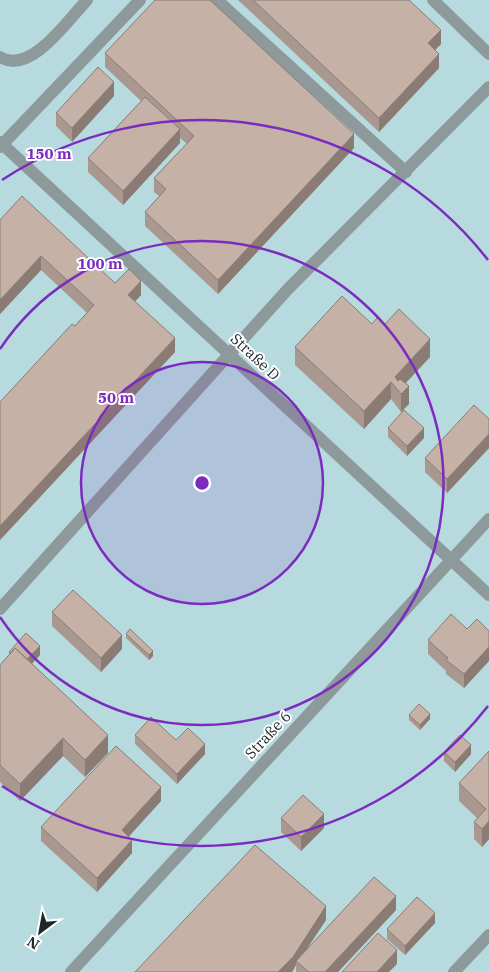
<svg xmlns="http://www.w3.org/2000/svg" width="489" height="972" font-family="'IBM Plex Serif',serif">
<rect width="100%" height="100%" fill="#cce7ea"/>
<!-- built -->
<path fill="#b7dadf" d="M 0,0 L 489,0 L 489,972 L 0,972 Z"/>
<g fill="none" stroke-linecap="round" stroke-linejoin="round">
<!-- minor -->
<path stroke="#8e999b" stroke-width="12" d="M 217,0 L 406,172
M 433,0 L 489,54
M 0,57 C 30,76 68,20 87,0
M 0,142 L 489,595
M 0,147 L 140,0
M 0,609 L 288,289 L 489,87
M 71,972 L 489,519
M 454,972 L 489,935"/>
</g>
<!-- wall -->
<path fill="#a9988f" d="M 238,0 L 409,0 L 441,44 L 435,50 L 439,68 L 379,132 Z
M 105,53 L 354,148 L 218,294 L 145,226 L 145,212 L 159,196 L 154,192 L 154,178 L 187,144 L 180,138 L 180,143 L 123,205 L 88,172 L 88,158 L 141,101 L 105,67 Z
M 114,96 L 72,142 L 56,126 L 56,113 Z
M 0,220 L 115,283 L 141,295 L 135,301 L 175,352 L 0,540 L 0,402 L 87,313 L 41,270 L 0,314 Z
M 372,324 L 384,325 L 430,357 L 406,383 L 409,404 L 401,412 L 391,399 L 364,429 L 295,365 L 295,347 Z
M 489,419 L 489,448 L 447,493 L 425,472 L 425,458 Z
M 388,428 L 424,438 L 407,456 L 388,437 Z
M 52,612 L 122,649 L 101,672 L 52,626 Z
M 467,629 L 489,631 L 489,661 L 464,688 L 446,674 L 446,671 L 428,654 L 428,640 Z
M 126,634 L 153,656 L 149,660 L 126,638 Z
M 9,652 L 40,655 L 32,664 L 108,753 L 85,777 L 63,756 L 20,801 L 0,782 L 0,665 L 9,655 Z
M 409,715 L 430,719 L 420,730 L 409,720 Z
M 135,735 L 176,740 L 205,754 L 177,784 L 135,744 Z
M 489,751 L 489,839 L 482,847 L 474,839 L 474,822 L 477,818 L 459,801 L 459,783 Z
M 444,752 L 471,754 L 455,772 L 444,761 Z
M 161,801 L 129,836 L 132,853 L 97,892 L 41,841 L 41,827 Z
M 281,818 L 324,828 L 301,851 L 281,832 Z
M 396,910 L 338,972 L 296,972 L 296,965 L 135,972 L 326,920 L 307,949 Z
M 435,923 L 405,955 L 387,939 L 387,929 Z"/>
<!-- shaded-wall -->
<path fill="#8a7c74" d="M 441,30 L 441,44 L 428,57 L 428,43 Z
M 439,54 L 439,68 L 379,132 L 379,118 Z
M 114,82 L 114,96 L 72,142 L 72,128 Z
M 180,129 L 180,143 L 123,205 L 123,191 Z
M 354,134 L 354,148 L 218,294 L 218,280 Z
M 41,256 L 41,270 L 0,314 L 0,300 Z
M 141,281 L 141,295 L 128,309 L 128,295 Z
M 175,338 L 175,352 L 0,540 L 0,526 Z
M 430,339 L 430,357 L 398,391 L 395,377 Z
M 391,382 L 391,399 L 364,429 L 364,411 Z
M 409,386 L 409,404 L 401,412 L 401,394 Z
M 424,428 L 424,438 L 407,456 L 407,446 Z
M 489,434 L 489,448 L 447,493 L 447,479 Z
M 122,635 L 122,649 L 101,672 L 101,658 Z
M 40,646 L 40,655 L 23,673 L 23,664 Z
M 489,647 L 489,661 L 464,688 L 464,674 Z
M 153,651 L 153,656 L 149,660 L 149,655 Z
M 430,714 L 430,719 L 420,730 L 420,725 Z
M 108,735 L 108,753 L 85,777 L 85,760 Z
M 63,738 L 63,756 L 20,801 L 20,784 Z
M 205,744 L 205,754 L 177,784 L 177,774 Z
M 471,745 L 471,754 L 455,772 L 455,762 Z
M 161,787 L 161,801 L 122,844 L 122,830 Z
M 324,814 L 324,828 L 301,851 L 301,837 Z
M 489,821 L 489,839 L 482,847 L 482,829 Z
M 132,840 L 132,853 L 97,892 L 97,878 Z
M 396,896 L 396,910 L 338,972 L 325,972 Z
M 326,906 L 326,920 L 298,962 L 296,961 L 296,965 L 293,971 L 292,972 L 278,972 Z
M 435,913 L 435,923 L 405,955 L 405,946 Z
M 397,950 L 397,964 L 389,972 L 377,972 Z"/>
<!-- building -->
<path fill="#c5b1a6" stroke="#8a7c74" d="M 155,0 L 210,0 L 354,134 L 218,280 L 145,212 L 166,189 L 154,178 L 194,136 L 105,53 Z
M 253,0 L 409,0 L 441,30 L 428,43 L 439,54 L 379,118 Z
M 98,67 L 114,82 L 72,128 L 56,113 Z
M 145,97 L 180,129 L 123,191 L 88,158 Z
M 22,196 L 115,283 L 129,269 L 141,281 L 128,295 L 175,338 L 0,526 L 0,402 L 72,324 L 75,326 L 94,305 L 41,256 L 0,300 L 0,220 Z
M 342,296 L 372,324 L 377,318 L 384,325 L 399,309 L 430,339 L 395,377 L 398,381 L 400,379 L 409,386 L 401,394 L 391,382 L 364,411 L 295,347 Z
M 474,405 L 489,419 L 489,434 L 447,479 L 425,458 Z
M 404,410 L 424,428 L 407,446 L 388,428 Z
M 73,590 L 122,635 L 101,658 L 52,612 Z
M 451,614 L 467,629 L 477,619 L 489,631 L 489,647 L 464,674 L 446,660 L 448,658 L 428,640 Z
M 130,629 L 153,651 L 149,655 L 126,634 Z
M 26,633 L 40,646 L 27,659 L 15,648 L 11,653 L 9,652 Z
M 15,648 L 108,735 L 85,760 L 63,738 L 20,784 L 0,765 L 0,665 Z
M 419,704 L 430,714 L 420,725 L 409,715 Z
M 151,717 L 176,740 L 188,728 L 205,744 L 177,774 L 135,735 Z
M 460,735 L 471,745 L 455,762 L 444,752 Z
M 116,746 L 161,787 L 122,830 L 132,840 L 97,878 L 41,827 Z
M 489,751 L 489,821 L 482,829 L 474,822 L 486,809 L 459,783 Z
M 303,795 L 324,814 L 301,837 L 281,818 Z
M 255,845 L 326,906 L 293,957 L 278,972 L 135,972 Z
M 374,877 L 396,896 L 325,972 L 309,972 L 296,961 Z
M 417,897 L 435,913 L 405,946 L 387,929 Z
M 378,933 L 397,950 L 377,972 L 342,972 Z"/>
<!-- distance rings -->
<circle cx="202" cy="483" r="121" fill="#7b2cbf" fill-opacity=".12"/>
<g fill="none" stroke="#7b2cbf" stroke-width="2.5">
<circle cx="202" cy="483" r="121"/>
<path d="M0 349A242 242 0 1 1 0 617"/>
<path d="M488 706A363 363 0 0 1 2 786M2 180A363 363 0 0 1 488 260"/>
</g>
<g text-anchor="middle" stroke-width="4" stroke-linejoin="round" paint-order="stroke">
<!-- street labels -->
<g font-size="15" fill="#1e2829" stroke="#fff">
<text transform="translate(255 357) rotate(43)" y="5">Straße D</text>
<text transform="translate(268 735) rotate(-47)" y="5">Straße 6</text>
</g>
</g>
<circle cx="202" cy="483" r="8" fill="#7b2cbf" stroke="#fff" stroke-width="2.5"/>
<g font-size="15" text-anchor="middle" font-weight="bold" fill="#7b2cbf" stroke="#fff" stroke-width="4" stroke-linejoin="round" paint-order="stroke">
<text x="49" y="159">150 m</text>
<text x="100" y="269">100 m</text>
<text x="116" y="403">50 m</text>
</g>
<!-- north arrow -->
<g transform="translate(40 932) rotate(212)" stroke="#ffffff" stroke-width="4" paint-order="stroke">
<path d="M0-4L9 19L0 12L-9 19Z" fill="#1e2829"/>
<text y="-8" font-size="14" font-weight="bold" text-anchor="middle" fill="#1e2829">N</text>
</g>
</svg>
